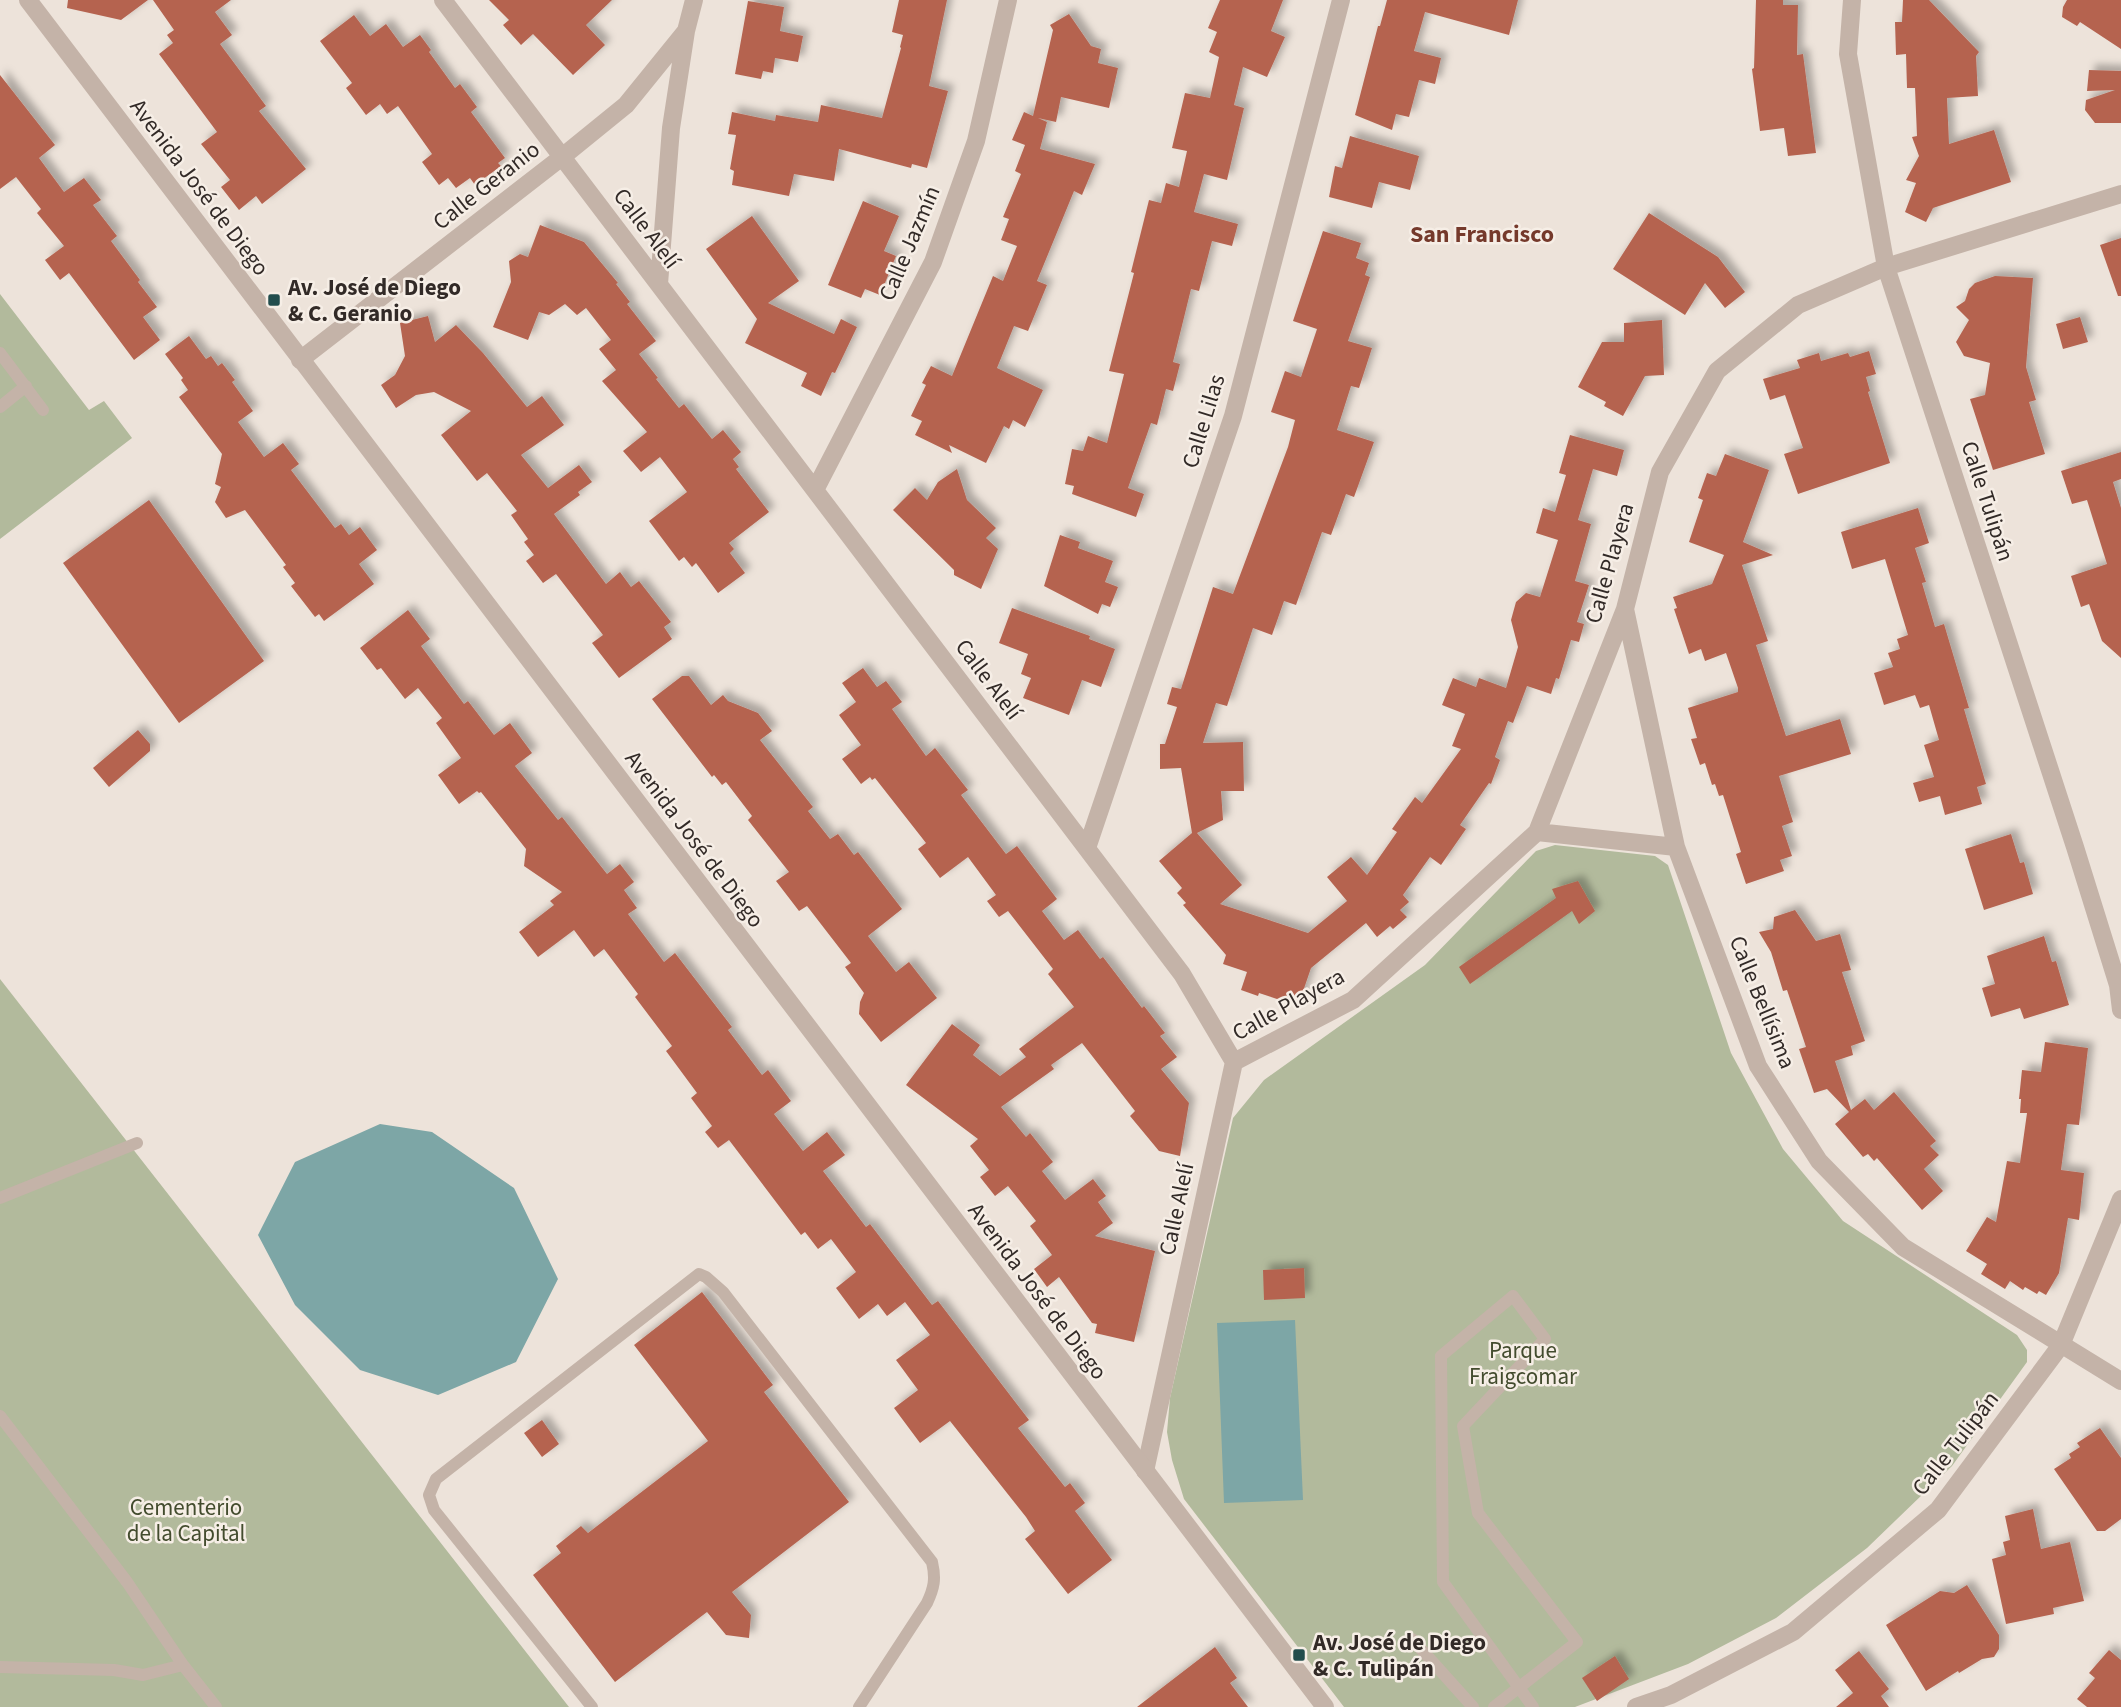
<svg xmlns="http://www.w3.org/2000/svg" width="2121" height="1707" font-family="'Source Sans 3',sans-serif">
<defs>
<filter id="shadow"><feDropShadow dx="6" dy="-6" stdDeviation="3.5" flood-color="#0004"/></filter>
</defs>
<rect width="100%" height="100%" fill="#ede3da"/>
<!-- green -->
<path fill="#b2ba9c" d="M 0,294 L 89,410 L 104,401 L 132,438 L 0,539 Z
M 1555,845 L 1655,856 L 1668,865 L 1731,1053 L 1783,1149 L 1843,1221 L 2017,1335 L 2027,1350 L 2027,1362 L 1952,1466 L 1867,1548 L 1776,1618 L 1688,1664 L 1575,1707 L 1344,1707 L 1184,1499 L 1172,1460 L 1167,1432 L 1170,1398 L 1233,1118 L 1264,1080 L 1425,965 L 1536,851 Z
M 0,979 L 569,1707 L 0,1707 Z"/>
<!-- water -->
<path fill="#7da6a6" d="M 380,1124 L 432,1132 L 514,1188 L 558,1279 L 516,1362 L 438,1395 L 360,1370 L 295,1305 L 258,1235 L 295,1162 Z
M 1295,1320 L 1303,1500 L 1224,1503 L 1217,1323 Z"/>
<!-- building -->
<path fill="#b56350" filter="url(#shadow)" d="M 68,0 L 148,0 L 121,20 L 67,8 Z
M 153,0 L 231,0 L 215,12 L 232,35 L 220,44 L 266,106 L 259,111 L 306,169 L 262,204 L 256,196 L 239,210 L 221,187 L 230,180 L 201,144 L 217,132 L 159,54 L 173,43 L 167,35 L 174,30 Z
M 489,0 L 612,0 L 586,25 L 605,45 L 573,75 L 533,34 L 521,45 L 503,25 L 509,20 Z
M 899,0 L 947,0 L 929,86 L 948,91 L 927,168 L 912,164 L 911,168 L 839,149 L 834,181 L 794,174 L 789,196 L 732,185 L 734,171 L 730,169 L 736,135 L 728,134 L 732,112 L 775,121 L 776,115 L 818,122 L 821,105 L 882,118 L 901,48 L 900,47 L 903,35 L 892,32 Z
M 1220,0 L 1283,0 L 1271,31 L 1285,37 L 1267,77 L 1243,67 L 1234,105 L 1244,108 L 1227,180 L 1204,174 L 1194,212 L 1238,224 L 1232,246 L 1212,241 L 1199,291 L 1191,289 L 1173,362 L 1180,364 L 1173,391 L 1166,389 L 1157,425 L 1151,423 L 1128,488 L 1144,494 L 1136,517 L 1072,494 L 1074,486 L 1065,484 L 1072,449 L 1083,451 L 1088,436 L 1107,443 L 1124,374 L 1109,371 L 1134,273 L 1131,272 L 1149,200 L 1161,203 L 1166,183 L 1179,187 L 1187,151 L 1172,148 L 1185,93 L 1210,98 L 1219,57 L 1209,52 L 1217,32 L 1208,28 Z
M 1387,0 L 1518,0 L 1509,35 L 1425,12 L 1414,51 L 1441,58 L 1435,84 L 1419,80 L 1409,117 L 1396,114 L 1392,130 L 1355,115 L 1378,26 L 1380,26 Z
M 1756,0 L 1783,0 L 1783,5 L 1798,5 L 1797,55 L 1803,54 L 1816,153 L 1788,156 L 1784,128 L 1760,131 L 1752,69 L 1754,68 Z
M 1903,0 L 1929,0 L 1979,52 L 1976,56 L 1978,96 L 1947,98 L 1949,144 L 1994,130 L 2011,182 L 1933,208 L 1926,222 L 1905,212 L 1916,183 L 1906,180 L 1919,156 L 1912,137 L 1917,136 L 1915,88 L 1907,88 L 1906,54 L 1896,55 L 1895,22 L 1902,22 Z
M 2067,0 L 2121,0 L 2121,49 L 2080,22 L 2077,26 L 2062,17 L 2063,7 Z
M 748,1 L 784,7 L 780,31 L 803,36 L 798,62 L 775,58 L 773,73 L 763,71 L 761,79 L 735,74 Z
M 1069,14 L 1091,46 L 1101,49 L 1098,63 L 1118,68 L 1109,108 L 1061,97 L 1056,122 L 1038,118 L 1047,122 L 1040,149 L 1095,164 L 1082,195 L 1074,191 L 1037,281 L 1047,285 L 1028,331 L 1014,326 L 997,368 L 1043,390 L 1025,427 L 1013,420 L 1009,429 L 1004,426 L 986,463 L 949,445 L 952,453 L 915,435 L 922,421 L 911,416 L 926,385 L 922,383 L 931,366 L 952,376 L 993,276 L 1003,281 L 1017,246 L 1001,240 L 1009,219 L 1003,217 L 1021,174 L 1015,171 L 1025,145 L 1012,140 L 1024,112 L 1033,116 L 1053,30 L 1050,25 Z
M 354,15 L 370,36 L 386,24 L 403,47 L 420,35 L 431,50 L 429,52 L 455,88 L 460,84 L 477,107 L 471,112 L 505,158 L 498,163 L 501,166 L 475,185 L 470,178 L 456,188 L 448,178 L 439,185 L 422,162 L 432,154 L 398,106 L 387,114 L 380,104 L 366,115 L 346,88 L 352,83 L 320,41 Z
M 2089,70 L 2121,71 L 2121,123 L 2095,123 L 2085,110 L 2086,100 L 2115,90 L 2087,91 Z
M 0,75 L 55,145 L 39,158 L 64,192 L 84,178 L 101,200 L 93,205 L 117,236 L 111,241 L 140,280 L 138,282 L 157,307 L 143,317 L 160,340 L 134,360 L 69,273 L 60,280 L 45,260 L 64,246 L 37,213 L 41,209 L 16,177 L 0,189 Z
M 1350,136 L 1419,156 L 1410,190 L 1379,182 L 1372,208 L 1329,197 L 1335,166 L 1342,168 Z
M 863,201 L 899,216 L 884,251 L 896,256 L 880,295 L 865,289 L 861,298 L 828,285 Z
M 1649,213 L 1718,257 L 1745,292 L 1725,308 L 1705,283 L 1685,315 L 1613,269 Z
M 752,216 L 799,281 L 768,303 L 834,334 L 841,319 L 857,327 L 835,373 L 832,372 L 821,396 L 801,386 L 807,373 L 745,343 L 757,319 L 706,249 Z
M 540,225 L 584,242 L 618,283 L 616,284 L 630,302 L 627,304 L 656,341 L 639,354 L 658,378 L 656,379 L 679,408 L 684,404 L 712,439 L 723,430 L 741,452 L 733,459 L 739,467 L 736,469 L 769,512 L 729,543 L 734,549 L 730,553 L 745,573 L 718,593 L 696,563 L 692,567 L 684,557 L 679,561 L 649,521 L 687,492 L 660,457 L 641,472 L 623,451 L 647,432 L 602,381 L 616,370 L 599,349 L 611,340 L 586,308 L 577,315 L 565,304 L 549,315 L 539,312 L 528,340 L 493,327 L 511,282 L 509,261 L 520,254 L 528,257 Z
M 1323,231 L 1361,243 L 1356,258 L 1369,263 L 1365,275 L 1370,277 L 1348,341 L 1372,348 L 1359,388 L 1351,386 L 1337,430 L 1374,442 L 1354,497 L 1346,494 L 1331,535 L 1322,532 L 1296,605 L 1284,601 L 1272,635 L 1253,628 L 1227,706 L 1216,703 L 1203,743 L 1243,742 L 1244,791 L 1221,791 L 1223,820 L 1197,833 L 1242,885 L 1220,904 L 1308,933 L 1347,901 L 1327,877 L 1351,857 L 1367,875 L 1397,832 L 1392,829 L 1415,797 L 1422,803 L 1461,749 L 1452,746 L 1465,714 L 1442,705 L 1453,678 L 1476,687 L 1479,678 L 1506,688 L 1518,647 L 1511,620 L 1516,602 L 1526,593 L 1540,597 L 1558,540 L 1536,533 L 1543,508 L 1555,512 L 1566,475 L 1559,473 L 1570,435 L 1624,450 L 1617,476 L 1593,469 L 1578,520 L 1591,524 L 1575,581 L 1589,585 L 1577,622 L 1584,624 L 1579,642 L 1571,640 L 1559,679 L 1556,678 L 1551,694 L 1527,686 L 1513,723 L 1508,721 L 1495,757 L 1500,760 L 1491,784 L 1489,783 L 1460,825 L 1466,829 L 1441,865 L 1430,857 L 1403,895 L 1409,902 L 1400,910 L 1407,917 L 1393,929 L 1390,926 L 1377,937 L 1366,923 L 1311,968 L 1298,1006 L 1259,993 L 1258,996 L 1241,990 L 1247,972 L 1223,964 L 1226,955 L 1183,905 L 1186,903 L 1177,893 L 1182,888 L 1159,861 L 1192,833 L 1181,768 L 1160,769 L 1160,744 L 1165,744 L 1177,707 L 1167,704 L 1172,687 L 1181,689 L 1213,587 L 1233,594 L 1288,447 L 1295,420 L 1271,412 L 1285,371 L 1301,377 L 1317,329 L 1293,321 Z
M 2121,238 L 2121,296 L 2118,296 L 2100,245 Z
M 1995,276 L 2033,278 L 2026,367 L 2036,400 L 2029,402 L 2045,454 L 1993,470 L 1970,399 L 1985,395 L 1990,363 L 1964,356 L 1956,342 L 1969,320 L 1956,307 L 1965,301 L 1969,289 L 1975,283 Z
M 428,316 L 435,342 L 456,325 L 483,353 L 527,407 L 542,396 L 564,425 L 521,455 L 548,488 L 579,465 L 592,482 L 578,492 L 580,495 L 554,514 L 606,584 L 620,572 L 631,587 L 639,581 L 671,622 L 664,627 L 672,639 L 619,678 L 592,643 L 603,635 L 556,574 L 543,583 L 526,561 L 534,555 L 524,542 L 528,539 L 511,515 L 517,511 L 487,473 L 477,481 L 441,435 L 471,411 L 434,392 L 416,395 L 396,408 L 381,385 L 395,375 L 405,356 L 400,323 Z
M 2080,317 L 2088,342 L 2063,349 L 2056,324 Z
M 1662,320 L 1664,375 L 1645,376 L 1623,416 L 1604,406 L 1606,402 L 1578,387 L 1602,342 L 1624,342 L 1624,323 Z
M 189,336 L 206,359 L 211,356 L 218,366 L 222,363 L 235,380 L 232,382 L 253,411 L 238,422 L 264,457 L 283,443 L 299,464 L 291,470 L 335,528 L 341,524 L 349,535 L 360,527 L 377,550 L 359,564 L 374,584 L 324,621 L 319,614 L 315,617 L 291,586 L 295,583 L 283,567 L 286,565 L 245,510 L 226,518 L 215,502 L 221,487 L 215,484 L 222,454 L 179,397 L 188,390 L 181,380 L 183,378 L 165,354 Z
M 1869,351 L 1876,374 L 1866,377 L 1870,391 L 1868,392 L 1890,463 L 1798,494 L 1784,454 L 1803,448 L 1785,395 L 1770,400 L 1763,379 L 1800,368 L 1797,360 L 1819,353 L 1821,361 L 1848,353 L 1850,357 Z
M 2121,452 L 2121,479 L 2113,482 L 2121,508 L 2121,658 L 2102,641 L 2089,604 L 2081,607 L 2071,576 L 2107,564 L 2087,500 L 2072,504 L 2061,471 Z
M 1725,454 L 1769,470 L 1743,542 L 1773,555 L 1742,565 L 1768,641 L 1756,645 L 1786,736 L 1840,719 L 1851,754 L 1779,776 L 1793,822 L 1782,826 L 1792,856 L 1780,860 L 1784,871 L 1746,884 L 1736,854 L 1741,852 L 1723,795 L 1719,796 L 1715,784 L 1712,785 L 1705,763 L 1700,765 L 1691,739 L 1697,738 L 1688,708 L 1738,692 L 1738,688 L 1726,653 L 1705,661 L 1701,649 L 1689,654 L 1674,609 L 1677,608 L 1673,597 L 1712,584 L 1724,555 L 1689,542 L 1703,500 L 1698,498 L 1707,473 L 1716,476 Z
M 957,469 L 967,500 L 996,528 L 986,538 L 998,549 L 981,589 L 954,575 L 954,570 L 893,510 L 915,488 L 927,500 L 938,482 Z
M 149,500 L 264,661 L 179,723 L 63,563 Z
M 1918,508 L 1929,543 L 1915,548 L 1926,582 L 1922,583 L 1935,627 L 1944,624 L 1969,708 L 1964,709 L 1986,784 L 1977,787 L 1982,804 L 1945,815 L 1940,796 L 1919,802 L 1913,783 L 1934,777 L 1924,745 L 1939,740 L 1929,705 L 1920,708 L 1915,695 L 1884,705 L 1874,673 L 1893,667 L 1888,653 L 1900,649 L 1897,639 L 1908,635 L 1885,559 L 1852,569 L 1841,532 Z
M 1060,535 L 1080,542 L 1078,548 L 1113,561 L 1105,582 L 1118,587 L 1110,607 L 1102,604 L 1098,614 L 1044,586 Z
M 1012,608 L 1090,636 L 1089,639 L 1115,649 L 1101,687 L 1082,680 L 1069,715 L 1023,698 L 1031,678 L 1021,674 L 1028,654 L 999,643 Z
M 408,610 L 430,639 L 421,646 L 464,704 L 468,701 L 494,735 L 510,723 L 532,753 L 515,766 L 558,820 L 562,817 L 607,874 L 620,864 L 634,882 L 624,890 L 637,908 L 628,914 L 664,962 L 675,953 L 732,1027 L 728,1030 L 762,1075 L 768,1070 L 791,1101 L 774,1114 L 803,1151 L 827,1132 L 845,1155 L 823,1171 L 866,1227 L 870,1224 L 932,1305 L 938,1301 L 1029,1420 L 1018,1428 L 1065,1487 L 1070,1483 L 1085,1503 L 1075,1511 L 1112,1560 L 1068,1594 L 1025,1539 L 1035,1531 L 1026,1517 L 950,1421 L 920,1443 L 894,1408 L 918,1390 L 896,1360 L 930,1335 L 905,1302 L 887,1316 L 878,1304 L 859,1319 L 836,1288 L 856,1272 L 831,1239 L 818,1249 L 805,1232 L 801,1235 L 729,1140 L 718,1148 L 705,1132 L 712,1126 L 691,1098 L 697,1093 L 666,1051 L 672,1046 L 635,997 L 638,994 L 604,949 L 594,957 L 574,930 L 538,957 L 519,932 L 554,905 L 550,901 L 562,892 L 524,866 L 526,849 L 481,792 L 479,793 L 477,791 L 459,804 L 438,775 L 461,758 L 436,723 L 442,718 L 418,688 L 405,699 L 381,668 L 377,670 L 360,648 Z
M 863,668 L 877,687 L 886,681 L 902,702 L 892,709 L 926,756 L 935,748 L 968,790 L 961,795 L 1006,854 L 1017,846 L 1057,899 L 1042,911 L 1064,940 L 1078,930 L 1100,959 L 1103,957 L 1142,1008 L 1144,1006 L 1165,1033 L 1160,1036 L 1177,1057 L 1161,1069 L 1189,1103 L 1180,1156 L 1159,1151 L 1130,1116 L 1135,1111 L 1082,1043 L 1051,1065 L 1054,1069 L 1001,1107 L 1026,1137 L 1030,1133 L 1053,1162 L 1042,1171 L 1065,1200 L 1093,1179 L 1106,1196 L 1098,1202 L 1113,1223 L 1095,1236 L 1155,1251 L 1134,1342 L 1095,1333 L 1097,1324 L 1092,1323 L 1059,1277 L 1047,1287 L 1034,1269 L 1052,1255 L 1030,1226 L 1036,1221 L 1008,1186 L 995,1196 L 980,1177 L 989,1170 L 970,1146 L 978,1139 L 906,1085 L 952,1024 L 980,1045 L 973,1055 L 1000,1076 L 1026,1057 L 1019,1049 L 1074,1007 L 1048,974 L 1053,969 L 1008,911 L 999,917 L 987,901 L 996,895 L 968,857 L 940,878 L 918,849 L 926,843 L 875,778 L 872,780 L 870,777 L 861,784 L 842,759 L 861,745 L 839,715 L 856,702 L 842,683 Z
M 682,676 L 689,676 L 711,705 L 723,695 L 728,701 L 758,713 L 772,731 L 760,740 L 813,807 L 808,811 L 830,839 L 838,834 L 854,855 L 858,852 L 902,909 L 868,936 L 896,972 L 909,962 L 937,998 L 881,1042 L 859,1014 L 860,1002 L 864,993 L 845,967 L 851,963 L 807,906 L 799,911 L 776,881 L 789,872 L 748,820 L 752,816 L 726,782 L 722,785 L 714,775 L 712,777 L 652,699 Z
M 138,730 L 150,744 L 150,751 L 109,787 L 93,768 Z
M 2011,834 L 2020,863 L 2024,862 L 2033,894 L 1984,910 L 1965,849 Z
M 1578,881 L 1595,911 L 1579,924 L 1572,911 L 1470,984 L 1459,967 L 1556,898 L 1552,889 Z
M 1795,910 L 1816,941 L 1840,934 L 1851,970 L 1842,972 L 1865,1041 L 1851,1046 L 1853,1055 L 1835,1061 L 1851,1110 L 1865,1099 L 1874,1110 L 1894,1092 L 1936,1141 L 1930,1146 L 1939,1155 L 1924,1169 L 1943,1191 L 1922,1210 L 1877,1158 L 1874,1161 L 1868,1154 L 1863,1157 L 1835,1124 L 1849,1112 L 1827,1089 L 1814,1093 L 1799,1049 L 1806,1047 L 1787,990 L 1783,991 L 1771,952 L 1759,932 L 1773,929 L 1774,917 Z
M 2044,936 L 2052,962 L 2056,961 L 2069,1005 L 2024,1019 L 2020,1008 L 1991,1017 L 1982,988 L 1995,984 L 1987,956 Z
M 2045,1042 L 2088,1048 L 2079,1125 L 2067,1124 L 2061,1170 L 2084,1173 L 2079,1220 L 2068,1218 L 2059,1273 L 2046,1295 L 2039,1291 L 2037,1294 L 2025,1287 L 2023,1290 L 2010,1281 L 2005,1289 L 1981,1274 L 1987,1264 L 1966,1251 L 1987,1217 L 1996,1222 L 2007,1161 L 2020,1163 L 2027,1113 L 2020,1113 L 2021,1099 L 2019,1099 L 2022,1070 L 2041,1072 Z
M 1304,1268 L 1305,1298 L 1264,1300 L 1263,1270 Z
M 702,1292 L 773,1385 L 764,1392 L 849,1502 L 732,1592 L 751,1615 L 749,1638 L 726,1635 L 707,1612 L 615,1682 L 533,1575 L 561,1553 L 556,1546 L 581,1526 L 588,1533 L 708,1441 L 634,1345 Z
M 542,1420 L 559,1444 L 542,1457 L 524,1433 Z
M 2100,1428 L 2121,1458 L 2121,1519 L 2105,1531 L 2097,1531 L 2054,1469 L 2071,1458 L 2069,1454 L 2080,1447 L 2077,1443 Z
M 2033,1509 L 2041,1549 L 2070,1542 L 2084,1601 L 2053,1608 L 2054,1614 L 2006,1624 L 1992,1559 L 2006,1555 L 2003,1542 L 2010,1540 L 2005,1516 Z
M 1967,1585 L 1999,1635 L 1999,1649 L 1994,1657 L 1982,1659 L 1959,1673 L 1958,1671 L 1926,1691 L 1886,1625 L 1940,1591 L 1954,1593 Z
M 1215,1647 L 1237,1678 L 1230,1683 L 1248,1707 L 1137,1707 Z
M 2109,1650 L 2121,1660 L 2121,1707 L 2087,1707 L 2077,1699 L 2095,1678 L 2089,1673 Z
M 1859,1651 L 1889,1689 L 1881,1696 L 1889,1707 L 1836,1707 L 1853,1693 L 1835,1670 Z
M 1615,1656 L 1629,1679 L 1597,1701 L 1582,1678 Z"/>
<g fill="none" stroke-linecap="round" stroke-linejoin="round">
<!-- service -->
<path stroke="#c4b3a8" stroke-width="12" d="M 0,353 L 43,410
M 0,407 L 26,386
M 0,1198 L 137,1143
M 0,1416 L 127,1582 L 183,1665 L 143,1675 L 114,1670 L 0,1667
M 1412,1639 L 1473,1707
M 183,1665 L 216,1707
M 592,1707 L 434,1510 L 429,1495 L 436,1479 L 699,1274 L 706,1277 L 723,1292 L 932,1562 C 936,1579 934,1588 927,1603 L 859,1707
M 1494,1707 L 1577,1642 L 1478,1513 L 1463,1426 L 1545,1339 L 1513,1296 L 1441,1356 L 1443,1582 L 1533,1707"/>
<!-- minor -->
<path stroke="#c4b3a8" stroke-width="18" d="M 443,0 L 1182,974 L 1234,1062 L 1145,1471
M 1852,0 L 1848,54 L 1886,267 L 2075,847 L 2118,985 L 2121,1010
M 659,284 L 671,128 L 686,31
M 300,360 L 562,157 L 626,105 L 686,31 L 694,0
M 815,490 L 933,262 L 976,141 L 1008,0
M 1625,609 L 1676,847 L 1758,1066 L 1819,1161 L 1903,1247 L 2121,1381
M 1537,832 L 1676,847
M 1087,848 L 1233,416 L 1341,0
M 1234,1062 L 1353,1000 L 1537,832 L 1625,609 L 1660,472 L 1717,371 L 1798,305 L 1886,267 L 2121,194
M 1636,1707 L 1671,1695 L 1793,1632 L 1938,1510 L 2061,1345 L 2121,1199"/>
<!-- tertiary -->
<path stroke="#c4b3a8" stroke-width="18" d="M 28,0 L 1325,1707"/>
</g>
<!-- markers -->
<g fill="#224d4d" stroke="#f6eee6" stroke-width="2.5">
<rect x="267" y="293" width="14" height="14" rx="3.5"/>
<rect x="1292" y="1648" width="14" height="14" rx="3.5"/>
</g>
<g text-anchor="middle" stroke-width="5" stroke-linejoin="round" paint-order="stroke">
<!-- street labels -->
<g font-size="23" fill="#322a27" stroke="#f6eee6">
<text transform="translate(486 185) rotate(-38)" y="8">Calle Geranio</text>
<text transform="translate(200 187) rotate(53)" y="8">Avenida José de Diego</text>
<text transform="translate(647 228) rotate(53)" y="8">Calle Alelí</text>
<text transform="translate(909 243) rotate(-67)" y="8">Calle Jazmín</text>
<text transform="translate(1203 421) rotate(-73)" y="8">Calle Lilas</text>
<text transform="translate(1988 501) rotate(72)" y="8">Calle Tulipán</text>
<text transform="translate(1609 563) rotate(-74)" y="8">Calle Playera</text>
<text transform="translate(989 679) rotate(53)" y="8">Calle Alelí</text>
<text transform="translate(695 839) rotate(53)" y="8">Avenida José de Diego</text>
<text transform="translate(1763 1002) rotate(68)" y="8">Calle Bellísima</text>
<text transform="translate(1288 1004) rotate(-29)" y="8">Calle Playera</text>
<text transform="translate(1176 1209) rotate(-78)" y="8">Calle Alelí</text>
<text transform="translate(1038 1291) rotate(53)" y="8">Avenida José de Diego</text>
<text transform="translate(1955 1443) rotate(-52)" y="8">Calle Tulipán</text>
</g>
<!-- poi labels -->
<g font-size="23" font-weight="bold" fill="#322a27" stroke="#f6eee6" text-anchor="start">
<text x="288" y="295">Av. José de Diego<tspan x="288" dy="26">&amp; C. Geranio</tspan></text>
<text x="1313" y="1650">Av. José de Diego<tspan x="1313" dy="26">&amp; C. Tulipán</tspan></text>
</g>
<!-- park labels -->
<g font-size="23" fill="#434c2e" stroke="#f6eee6">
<text x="1523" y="1358">Parque<tspan x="1523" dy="26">Fraigcomar</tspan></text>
<text x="186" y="1515">Cementerio<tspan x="186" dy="26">de la Capital</tspan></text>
</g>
<!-- neighbourhood labels -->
<g font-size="24" font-weight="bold" fill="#75392b" stroke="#f6eee6">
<text x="1482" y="242">San Francisco</text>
</g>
</g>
</svg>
